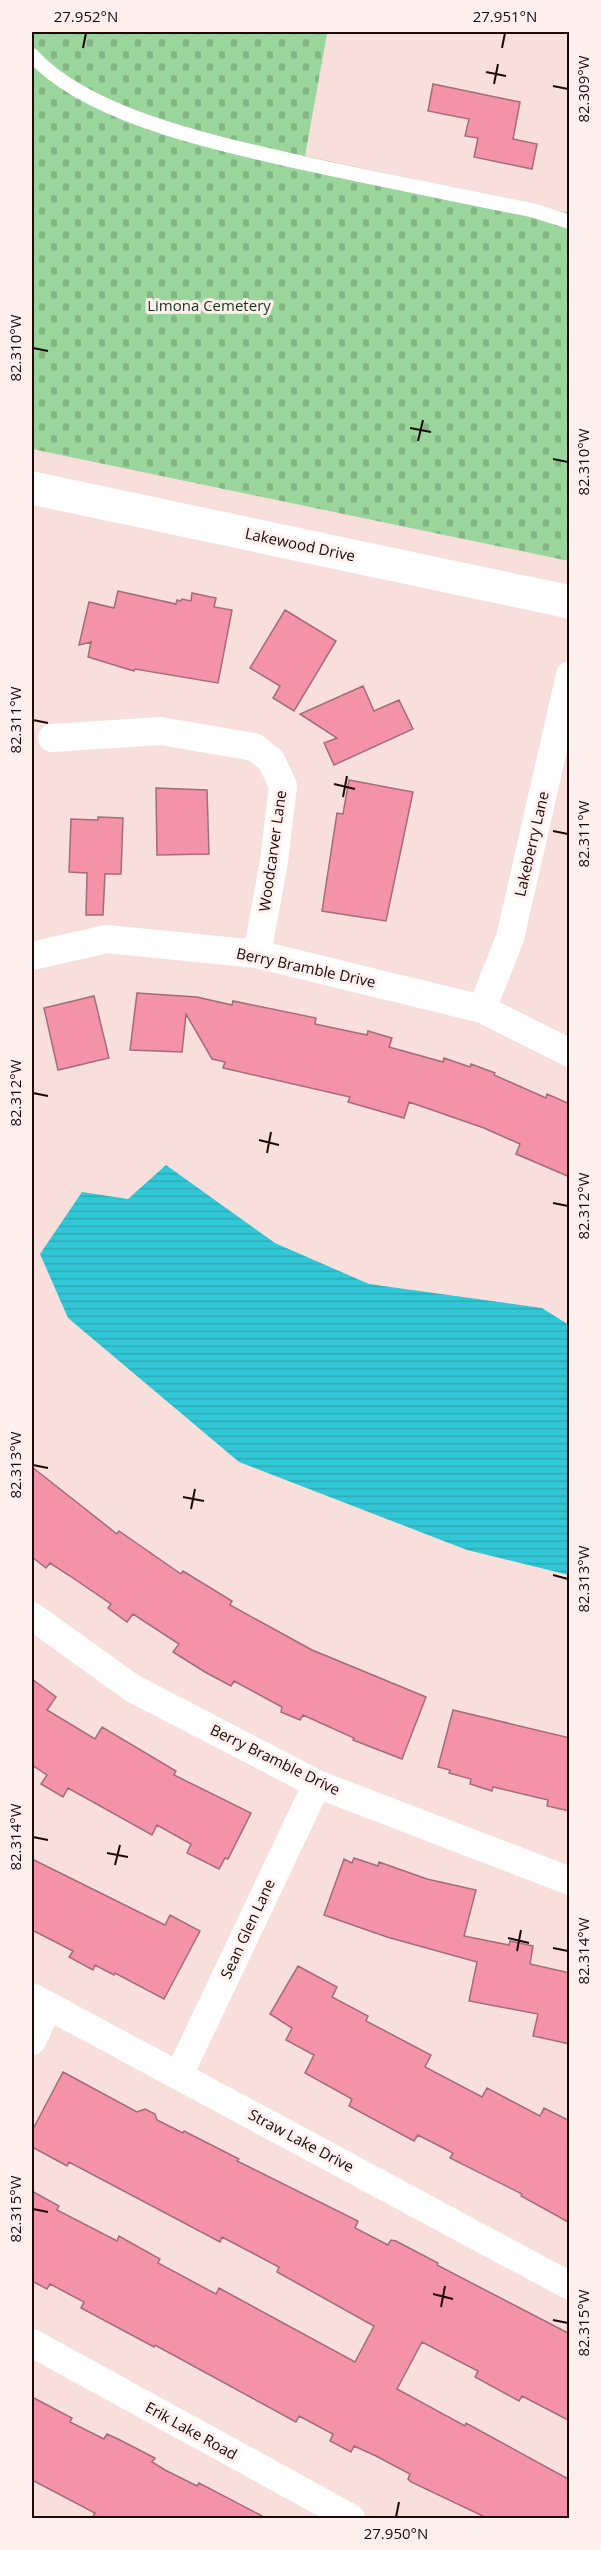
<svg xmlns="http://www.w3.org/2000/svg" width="601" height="2550" font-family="'Open Sans',sans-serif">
<defs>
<pattern id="cemetery-stones" width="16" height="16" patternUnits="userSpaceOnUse" patternTransform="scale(1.5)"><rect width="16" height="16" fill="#9ad59c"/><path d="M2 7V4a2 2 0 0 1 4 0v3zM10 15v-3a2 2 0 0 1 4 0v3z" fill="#84b685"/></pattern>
<pattern id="water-rules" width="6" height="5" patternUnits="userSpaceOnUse" patternTransform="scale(1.5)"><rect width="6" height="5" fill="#32c7d6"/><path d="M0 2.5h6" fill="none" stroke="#2caab6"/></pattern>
</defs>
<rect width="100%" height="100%" fill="#f9dfdc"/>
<!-- cemetery -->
<path fill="url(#cemetery-stones)" d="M 32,32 L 311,32 L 327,34 L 305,156 L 569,213 L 569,561 L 32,449 Z"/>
<!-- water -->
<path fill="url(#water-rules)" d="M 166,1165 L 275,1243 L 369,1284 L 542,1308 L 569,1325 L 569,1575 L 467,1550 L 239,1462 L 68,1318 L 40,1254 L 82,1192 L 128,1199 Z"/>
<!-- building -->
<path fill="#f492a9" stroke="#a36c78" stroke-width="1.5" d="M 433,84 L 520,102 L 513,139 L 537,144 L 532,169 L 474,157 L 478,138 L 465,136 L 469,119 L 428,111 Z
M 118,591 L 176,604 L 177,600 L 181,601 L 182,599 L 191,601 L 192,593 L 216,598 L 214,607 L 232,610 L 218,683 L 135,669 L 134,671 L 88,657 L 91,642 L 79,645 L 89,602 L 114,608 Z
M 285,610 L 336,641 L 294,711 L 273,698 L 280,686 L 250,668 Z
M 363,686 L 374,711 L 399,700 L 413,729 L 334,765 L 324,743 L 337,738 L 300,714 Z
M 349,780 L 413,792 L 386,921 L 322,911 L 337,813 L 343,814 Z
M 156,788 L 207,790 L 209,854 L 157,855 Z
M 98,817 L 123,818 L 121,874 L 105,874 L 103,915 L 86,915 L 87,873 L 69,872 L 71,819 L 98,820 Z
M 137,993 L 197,997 L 232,1005 L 233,1001 L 316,1018 L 315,1024 L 367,1035 L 368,1031 L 392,1038 L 389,1047 L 443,1062 L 444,1058 L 470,1067 L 471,1064 L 495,1073 L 494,1075 L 546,1098 L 547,1094 L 570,1104 L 570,1177 L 516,1154 L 520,1144 L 484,1128 L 409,1102 L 404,1118 L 348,1102 L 350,1097 L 223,1068 L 225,1062 L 212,1059 L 186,1014 L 182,1052 L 130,1050 Z
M 94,996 L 109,1058 L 58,1070 L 44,1008 Z
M 32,1467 L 117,1534 L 119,1531 L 181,1574 L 183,1571 L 232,1601 L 230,1605 L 312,1650 L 426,1697 L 402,1759 L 353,1740 L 354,1738 L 303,1715 L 300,1720 L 281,1712 L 282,1707 L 234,1681 L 231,1686 L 205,1672 L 173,1652 L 179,1644 L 133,1614 L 127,1622 L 108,1608 L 111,1604 L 70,1576 L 50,1563 L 46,1568 L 32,1557 Z
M 32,1679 L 56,1697 L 47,1710 L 95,1739 L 102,1727 L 176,1771 L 174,1775 L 251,1813 L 228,1859 L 225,1858 L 219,1869 L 187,1853 L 191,1844 L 157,1825 L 152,1835 L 68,1788 L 63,1797 L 41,1784 L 47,1775 L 32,1765 Z
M 453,1710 L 570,1738 L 570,1811 L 547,1806 L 548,1800 L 493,1787 L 492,1791 L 470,1784 L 471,1779 L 449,1773 L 450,1770 L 438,1767 Z
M 354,1858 L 378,1866 L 379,1862 L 427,1879 L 476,1890 L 464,1936 L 509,1945 L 510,1941 L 533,1946 L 530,1964 L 570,1973 L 570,2044 L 533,2036 L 538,2014 L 469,2001 L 477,1962 L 387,1937 L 324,1915 L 344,1859 L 352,1863 Z
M 32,1859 L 165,1925 L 170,1915 L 200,1931 L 164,1999 L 115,1973 L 114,1975 L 95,1965 L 93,1970 L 69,1957 L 73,1951 L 32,1930 Z
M 298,1966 L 337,1987 L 332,1997 L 368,2016 L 366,2021 L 431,2055 L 425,2067 L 482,2097 L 487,2088 L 540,2116 L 544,2108 L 570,2121 L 570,2223 L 521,2196 L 522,2194 L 450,2158 L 453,2153 L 418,2135 L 414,2141 L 349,2106 L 352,2099 L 305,2073 L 314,2055 L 286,2040 L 292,2028 L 270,2014 Z
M 63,2072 L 137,2112 L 145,2109 L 155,2114 L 157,2120 L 183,2133 L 184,2131 L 239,2159 L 237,2161 L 358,2221 L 355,2228 L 388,2245 L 391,2240 L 396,2241 L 438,2263 L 437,2265 L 570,2334 L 570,2421 L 522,2396 L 519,2401 L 475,2377 L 478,2371 L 422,2342 L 397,2389 L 465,2426 L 466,2423 L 570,2480 L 570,2518 L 487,2518 L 411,2482 L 408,2479 L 410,2474 L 376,2456 L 354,2446 L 351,2452 L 330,2441 L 333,2434 L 299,2416 L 296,2422 L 155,2345 L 154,2347 L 81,2308 L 84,2302 L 50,2284 L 47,2289 L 32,2281 L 32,2191 L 59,2206 L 57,2210 L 117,2241 L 119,2236 L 160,2259 L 158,2263 L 216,2294 L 219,2288 L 355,2362 L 374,2326 L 277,2272 L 279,2267 L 222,2237 L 220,2242 L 69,2162 L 67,2166 L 32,2147 L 32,2131 Z
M 32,2397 L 72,2418 L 70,2422 L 104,2439 L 107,2434 L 118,2439 L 155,2458 L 152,2462 L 165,2470 L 197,2486 L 199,2483 L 266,2518 L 92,2518 L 95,2513 L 32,2480 Z"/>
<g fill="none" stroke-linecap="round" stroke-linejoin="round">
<!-- service -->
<path stroke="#fff" stroke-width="14" d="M 32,55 C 89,118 221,144 303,163 C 380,180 458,195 535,211 L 570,222"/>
<!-- minor -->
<path stroke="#fff" stroke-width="28" d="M 52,738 L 161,731 L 254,747 L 271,760 L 283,786 L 274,861 L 257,954
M 32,956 L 107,939 L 257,954 L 482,1009 L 570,1053
M 482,1009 L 510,938 L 570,675
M 32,1616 L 132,1688 L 317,1784 L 570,1881
M 32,1997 L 570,2286
M 32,2041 L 48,2007
M 179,2075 L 317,1784
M 32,2343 L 351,2518"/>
<!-- tertiary -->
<path stroke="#fff" stroke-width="33" d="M 32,488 L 570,602"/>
</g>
<!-- ticks -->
<path fill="none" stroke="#1d0908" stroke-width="2" d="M 83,48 L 86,33M 502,48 L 505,33M 486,72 L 506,76M 494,84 L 498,64M 553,86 L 568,89M 33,348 L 48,351M 410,428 L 431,432M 418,441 L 423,420M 553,459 L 568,462M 33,720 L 48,723M 334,784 L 355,789M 343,797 L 347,776M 553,831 L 568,834M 33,1093 L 48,1096M 259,1140 L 279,1145M 267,1153 L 271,1132M 553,1203 L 568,1206M 33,1465 L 48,1468M 183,1497 L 204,1501M 191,1509 L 195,1489M 553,1575 L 568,1579M 33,1837 L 48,1840M 107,1853 L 128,1857M 115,1865 L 120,1845M 508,1938 L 529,1943M 553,1948 L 568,1951M 517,1951 L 521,1930M 33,2209 L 48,2212M 433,2294 L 453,2299M 441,2307 L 445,2286M 553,2320 L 568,2323M 396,2517 L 399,2502"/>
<g text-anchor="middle" stroke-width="6" stroke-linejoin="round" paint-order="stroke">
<!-- park labels -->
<g font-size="15" fill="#143918" stroke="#fdf0ee">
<text x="209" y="311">Limona Cemetery</text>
</g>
<!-- street labels -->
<g font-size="15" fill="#1d0908" stroke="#fdf0ee">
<text transform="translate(300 545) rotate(12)" y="5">Lakewood Drive</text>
<text transform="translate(532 844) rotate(-77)" y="5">Lakeberry Lane</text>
<text transform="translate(273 851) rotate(-82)" y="5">Woodcarver Lane</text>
<text transform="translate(306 968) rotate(12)" y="5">Berry Bramble Drive</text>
<text transform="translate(275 1760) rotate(26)" y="5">Berry Bramble Drive</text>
<text transform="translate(248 1929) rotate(-65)" y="5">Sean Glen Lane</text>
<text transform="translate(301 2141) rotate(28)" y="5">Straw Lake Drive</text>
<text transform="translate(191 2431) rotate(29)" y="5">Erik Lake Road</text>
</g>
</g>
<!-- border -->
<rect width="601" height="2550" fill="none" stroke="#fdf0ee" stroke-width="66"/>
<rect x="33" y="33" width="535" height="2484" fill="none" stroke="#1d0908" stroke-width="2"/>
<g font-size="15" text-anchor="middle" fill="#1d0908">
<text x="86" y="22">27.952°N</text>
<text x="505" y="22">27.951°N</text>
<text transform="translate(584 89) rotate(-90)" y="5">82.309°W</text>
<text transform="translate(16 348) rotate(-90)" y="5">82.310°W</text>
<text transform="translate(584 462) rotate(-90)" y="5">82.310°W</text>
<text transform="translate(16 720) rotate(-90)" y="5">82.311°W</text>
<text transform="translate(584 834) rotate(-90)" y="5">82.311°W</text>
<text transform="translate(16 1093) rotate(-90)" y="5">82.312°W</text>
<text transform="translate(584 1206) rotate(-90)" y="5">82.312°W</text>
<text transform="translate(16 1465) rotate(-90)" y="5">82.313°W</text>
<text transform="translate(584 1579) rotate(-90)" y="5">82.313°W</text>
<text transform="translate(16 1837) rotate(-90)" y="5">82.314°W</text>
<text transform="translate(584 1951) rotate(-90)" y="5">82.314°W</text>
<text transform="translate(16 2209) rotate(-90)" y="5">82.315°W</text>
<text transform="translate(584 2323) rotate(-90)" y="5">82.315°W</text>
<text x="396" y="2539">27.950°N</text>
</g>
</svg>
